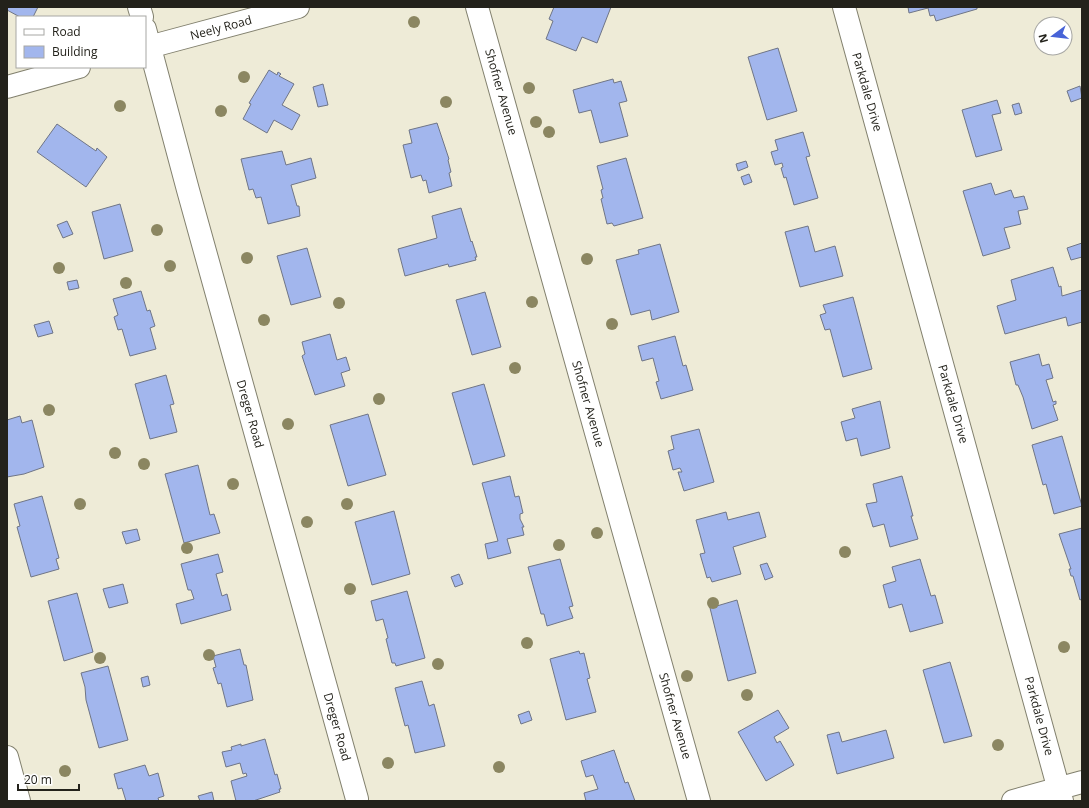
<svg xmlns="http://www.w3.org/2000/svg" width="1089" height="808" font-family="'Open Sans',sans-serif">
<rect width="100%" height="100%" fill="#eeebd7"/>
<!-- building -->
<path fill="#a2b6ed" stroke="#6f7586" d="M 7,7 L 38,7 L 33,17 L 20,17 L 7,10 Z
M 554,7 L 611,7 L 597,43 L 582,37 L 576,51 L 546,39 L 553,21 L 549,19 Z
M 908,7 L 977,7 L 977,9 L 936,21 L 934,15 L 930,16 L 928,8 L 909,13 Z
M 778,48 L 797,111 L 767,120 L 748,57 Z
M 269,70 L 277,75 L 278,72 L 281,74 L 279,76 L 294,84 L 282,105 L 300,115 L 292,130 L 274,120 L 267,133 L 243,119 L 251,104 L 249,103 Z
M 613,79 L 614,83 L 621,81 L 627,101 L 619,103 L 628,136 L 600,143 L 591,110 L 579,113 L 573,90 Z
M 323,84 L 328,105 L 318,107 L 313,87 Z
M 1080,86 L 1082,98 L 1071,102 L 1067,91 Z
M 997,100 L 1001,113 L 992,115 L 1002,150 L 976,157 L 962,110 Z
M 1019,103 L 1022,113 L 1015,115 L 1012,105 Z
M 437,123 L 449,159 L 448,160 L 451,172 L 449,173 L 452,186 L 429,193 L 426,180 L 423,181 L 421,175 L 411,178 L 403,145 L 412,143 L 409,130 Z
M 57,124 L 96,151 L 97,148 L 107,157 L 86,187 L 37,152 Z
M 803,132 L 810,156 L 806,157 L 818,198 L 794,205 L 786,177 L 784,178 L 781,168 L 783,167 L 782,163 L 775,165 L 771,152 L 778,150 L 775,140 Z
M 282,151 L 286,165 L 311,158 L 316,178 L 291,185 L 297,206 L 299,206 L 300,216 L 268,224 L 261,197 L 256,198 L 253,189 L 249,190 L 241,159 Z
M 626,158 L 643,218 L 614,226 L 612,223 L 607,224 L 601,199 L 603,198 L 601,190 L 603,189 L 597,166 Z
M 746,161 L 748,167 L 738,171 L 736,164 Z
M 749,174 L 752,182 L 744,185 L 741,177 Z
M 991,183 L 995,195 L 1011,190 L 1014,198 L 1024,196 L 1028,209 L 1018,211 L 1021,224 L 1004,228 L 1010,248 L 983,256 L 963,191 Z
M 120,204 L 133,251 L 104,259 L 92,212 Z
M 461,208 L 471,242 L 472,241 L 477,257 L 475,257 L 476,260 L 449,267 L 448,264 L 405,276 L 398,249 L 437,238 L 432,216 Z
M 67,221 L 73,234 L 63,238 L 57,225 Z
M 808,226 L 815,252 L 835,246 L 843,276 L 800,287 L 785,232 Z
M 1082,243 L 1082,257 L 1071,260 L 1067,248 Z
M 660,244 L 679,312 L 652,320 L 650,310 L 631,315 L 616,260 L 639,254 L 638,250 Z
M 307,248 L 321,297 L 291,305 L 277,256 Z
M 1053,267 L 1059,287 L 1061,286 L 1062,296 L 1082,290 L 1082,322 L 1068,326 L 1066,317 L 1005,334 L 997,306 L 1016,300 L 1011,280 Z
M 77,280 L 79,288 L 69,290 L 67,282 Z
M 141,291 L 147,311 L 150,310 L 155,326 L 150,328 L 156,349 L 130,356 L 122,329 L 118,330 L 114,317 L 118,315 L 113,299 Z
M 485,292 L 501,347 L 472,355 L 456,300 Z
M 853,297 L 872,369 L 843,377 L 830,329 L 825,330 L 820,315 L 826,313 L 823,305 Z
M 49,321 L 53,333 L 38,337 L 34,325 Z
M 330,334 L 337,360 L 346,357 L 350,370 L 341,373 L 345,386 L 315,395 L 302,356 L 305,354 L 302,342 Z
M 675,336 L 683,366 L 686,365 L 693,390 L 661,399 L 656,382 L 659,381 L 653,358 L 642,361 L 638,346 Z
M 1039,354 L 1042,366 L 1049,364 L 1053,378 L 1046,380 L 1053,402 L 1056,401 L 1056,404 L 1053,405 L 1058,420 L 1032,429 L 1023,397 L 1018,385 L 1016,385 L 1010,362 Z
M 166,375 L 174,404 L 170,405 L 177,432 L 150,439 L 135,384 Z
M 484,384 L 505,456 L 473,465 L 452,393 Z
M 880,401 L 890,448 L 861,456 L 857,438 L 846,441 L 841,422 L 855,418 L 852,409 Z
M 368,414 L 386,475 L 348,486 L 330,425 Z
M 20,416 L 22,423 L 32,420 L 44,467 L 24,474 L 7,477 L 7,420 Z
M 699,429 L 714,482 L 684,491 L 678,472 L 682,472 L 680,468 L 673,470 L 668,451 L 674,449 L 671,436 Z
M 1062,436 L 1082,506 L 1054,514 L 1046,484 L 1043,485 L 1032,445 Z
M 198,465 L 210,515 L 214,514 L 220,533 L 184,543 L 165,474 Z
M 510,476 L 515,497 L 519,496 L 523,513 L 520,514 L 520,519 L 524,527 L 522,527 L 524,535 L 507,539 L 511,553 L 488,559 L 485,544 L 498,541 L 482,483 Z
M 902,476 L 913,516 L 911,516 L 918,539 L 890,547 L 884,524 L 873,527 L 866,504 L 877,502 L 873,484 Z
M 42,496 L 59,558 L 56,559 L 59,569 L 31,577 L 17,527 L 20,526 L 14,504 Z
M 394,511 L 410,574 L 372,585 L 355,522 Z
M 726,512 L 728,520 L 759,512 L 766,537 L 733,547 L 741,574 L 712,582 L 710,577 L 707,578 L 700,554 L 705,553 L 696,520 Z
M 1082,528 L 1082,599 L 1080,600 L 1073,576 L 1071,576 L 1069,569 L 1071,569 L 1059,534 Z
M 137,529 L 140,540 L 126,544 L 122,532 Z
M 218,554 L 223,572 L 216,574 L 222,596 L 227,594 L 231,610 L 181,624 L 176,604 L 194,599 L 191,590 L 188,590 L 181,564 Z
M 560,559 L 573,606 L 569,607 L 573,618 L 547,626 L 544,614 L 541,614 L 528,567 Z
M 920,559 L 931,596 L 935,595 L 943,623 L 910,632 L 902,604 L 889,608 L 883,585 L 896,581 L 892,567 Z
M 767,563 L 773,577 L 765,580 L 760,565 Z
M 459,574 L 463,584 L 455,587 L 451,577 Z
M 123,584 L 128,603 L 109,608 L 103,589 Z
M 407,591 L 425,658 L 396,666 L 395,663 L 392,663 L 386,639 L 388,638 L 383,619 L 376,621 L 371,601 Z
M 77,593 L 93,652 L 64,661 L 48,601 Z
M 737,600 L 756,673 L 728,681 L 710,608 Z
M 240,649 L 244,665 L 246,665 L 253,700 L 227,707 L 221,683 L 218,684 L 213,668 L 216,667 L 213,656 Z
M 579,651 L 580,654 L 584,653 L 590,678 L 587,679 L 596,712 L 566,720 L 550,659 Z
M 950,662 L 972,736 L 944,743 L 923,670 Z
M 108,666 L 128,740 L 99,748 L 86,700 L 85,687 L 81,673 Z
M 148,676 L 150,685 L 143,687 L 141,678 Z
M 422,681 L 429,706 L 434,704 L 445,746 L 415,753 L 408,725 L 405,726 L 395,688 Z
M 778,710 L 789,728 L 774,737 L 777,743 L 780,741 L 794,765 L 766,781 L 738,732 Z
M 529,711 L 532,720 L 521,724 L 518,715 Z
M 886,730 L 894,758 L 837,774 L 827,735 L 839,732 L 842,742 Z
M 265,739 L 275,775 L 277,774 L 281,789 L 279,789 L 280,792 L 253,801 L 236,801 L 231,781 L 247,776 L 246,773 L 243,774 L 240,763 L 226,767 L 222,752 L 232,750 L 231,747 L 241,744 L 241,746 Z
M 614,750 L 625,783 L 628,782 L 635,801 L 586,801 L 584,793 L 598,789 L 593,775 L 586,777 L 581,761 Z
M 145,765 L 149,776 L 158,773 L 164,796 L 158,798 L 159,801 L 126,801 L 122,788 L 118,789 L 114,774 Z
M 212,792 L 214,801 L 200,801 L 198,796 Z"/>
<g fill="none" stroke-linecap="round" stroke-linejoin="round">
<!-- street casing -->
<g stroke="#82806e" stroke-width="24">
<path id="street" d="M 139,7 L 142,17
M 477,7 L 699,801
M 844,7 L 1062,801
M 145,29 L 188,190 L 357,799
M 7,757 L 19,801
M 1013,801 L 1082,782"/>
</g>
<!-- secondary casing -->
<g stroke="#82806e" stroke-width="24">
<path id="secondary" d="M 145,48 L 298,7
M 7,87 L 79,67"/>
</g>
<!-- street -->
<use href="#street" stroke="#fff" stroke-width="22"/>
<!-- secondary -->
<use href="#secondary" stroke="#fff" stroke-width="22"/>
</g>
<!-- trees -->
<g fill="#8b8661">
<circle cx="414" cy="22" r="6"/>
<circle cx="244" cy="77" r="6"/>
<circle cx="529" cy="88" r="6"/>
<circle cx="446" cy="102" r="6"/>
<circle cx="120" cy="106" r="6"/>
<circle cx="221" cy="111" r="6"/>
<circle cx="536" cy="122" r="6"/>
<circle cx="549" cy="132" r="6"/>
<circle cx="157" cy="230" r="6"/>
<circle cx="247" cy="258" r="6"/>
<circle cx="587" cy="259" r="6"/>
<circle cx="170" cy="266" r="6"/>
<circle cx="59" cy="268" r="6"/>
<circle cx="126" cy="283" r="6"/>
<circle cx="532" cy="302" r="6"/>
<circle cx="339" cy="303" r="6"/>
<circle cx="264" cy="320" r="6"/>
<circle cx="612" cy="324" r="6"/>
<circle cx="515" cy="368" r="6"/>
<circle cx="379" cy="399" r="6"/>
<circle cx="49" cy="410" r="6"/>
<circle cx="288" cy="424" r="6"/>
<circle cx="115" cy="453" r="6"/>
<circle cx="144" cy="464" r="6"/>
<circle cx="233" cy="484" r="6"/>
<circle cx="80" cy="504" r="6"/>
<circle cx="347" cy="504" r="6"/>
<circle cx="307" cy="522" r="6"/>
<circle cx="597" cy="533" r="6"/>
<circle cx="559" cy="545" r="6"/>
<circle cx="187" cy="548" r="6"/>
<circle cx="845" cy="552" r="6"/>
<circle cx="350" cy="589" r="6"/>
<circle cx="713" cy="603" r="6"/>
<circle cx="527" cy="643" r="6"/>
<circle cx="1064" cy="647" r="6"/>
<circle cx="209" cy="655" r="6"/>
<circle cx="100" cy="658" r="6"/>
<circle cx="438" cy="664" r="6"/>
<circle cx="687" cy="676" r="6"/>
<circle cx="747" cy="695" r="6"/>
<circle cx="998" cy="745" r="6"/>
<circle cx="388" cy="763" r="6"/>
<circle cx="499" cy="767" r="6"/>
<circle cx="65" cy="771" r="6"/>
</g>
<g text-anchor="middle" stroke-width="4" stroke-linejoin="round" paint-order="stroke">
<!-- street labels -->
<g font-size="12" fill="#23221b" stroke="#fff">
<text transform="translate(221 28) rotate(-15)" y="4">Neely Road</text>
<text transform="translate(501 92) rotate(74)" y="4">Shofner Avenue</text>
<text transform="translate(867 92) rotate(74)" y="4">Parkdale Drive</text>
<text transform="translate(588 404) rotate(74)" y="4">Shofner Avenue</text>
<text transform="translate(953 404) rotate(74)" y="4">Parkdale Drive</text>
<text transform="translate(250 414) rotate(74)" y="4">Dreger Road</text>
<text transform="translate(675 716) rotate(74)" y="4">Shofner Avenue</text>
<text transform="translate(1039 716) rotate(75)" y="4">Parkdale Drive</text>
<text transform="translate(337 727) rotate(74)" y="4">Dreger Road</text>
</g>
</g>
<!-- border -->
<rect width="1089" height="808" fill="none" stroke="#23221b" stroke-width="16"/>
<!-- legend -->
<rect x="16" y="16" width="130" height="52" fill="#ffffff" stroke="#a7a7a4"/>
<rect x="24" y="29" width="20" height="6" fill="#ffffff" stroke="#a7a7a4"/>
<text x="52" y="36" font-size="12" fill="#23221b">Road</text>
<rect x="24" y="46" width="20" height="12" fill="#a2b6ed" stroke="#a7a7a4"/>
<text x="52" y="56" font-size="12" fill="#23221b">Building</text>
<!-- north arrow -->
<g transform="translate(1053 36) rotate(255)"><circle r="19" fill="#ffffff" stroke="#a7a7a4"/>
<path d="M0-3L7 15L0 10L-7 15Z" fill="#4763d7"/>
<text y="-6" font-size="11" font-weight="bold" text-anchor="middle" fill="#23221b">N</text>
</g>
<!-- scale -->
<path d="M18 784v6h61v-6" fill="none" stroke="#23221b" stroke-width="2"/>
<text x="24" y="784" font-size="12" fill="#23221b" stroke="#ffffff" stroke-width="3" paint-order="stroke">20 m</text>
</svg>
